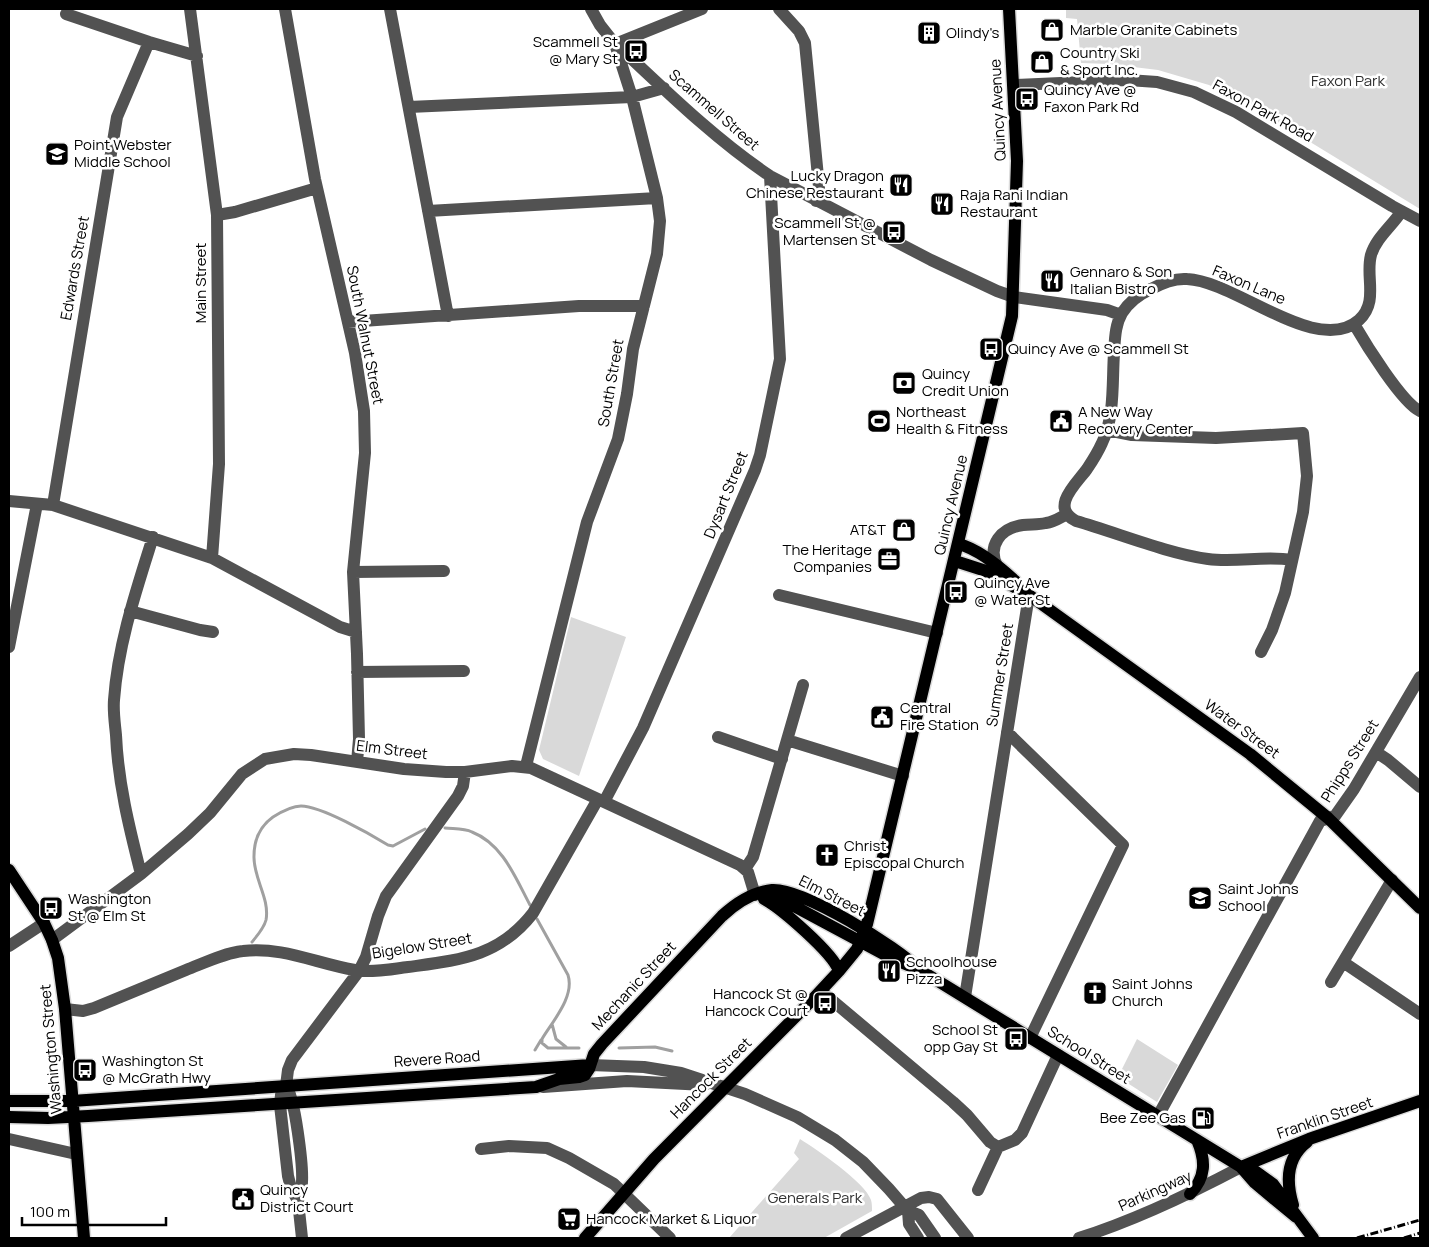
<svg xmlns="http://www.w3.org/2000/svg" width="1429" height="1247" font-family="Manrope,sans-serif">
<rect width="100%" height="100%" fill="#fff"/>
<!-- green -->
<path fill="#d9d9d9" d="M 1066,9 L 1420,9 L 1420,209 L 1251,106 L 1209,85 L 1158,70 L 1109,64 L 1081,63 L 1077,19 L 1066,18 Z
M 571,617 L 626,637 L 579,776 L 543,759 L 539,750 Z
M 1137,1039 L 1178,1065 L 1157,1102 L 1118,1077 Z
M 800,1139 C 816,1149 865,1182 871,1200 C 872,1203 872,1208 872,1211 L 824,1238 L 729,1238 L 799,1159 L 794,1153 Z"/>
<g fill="none" stroke-linecap="round" stroke-linejoin="round">
<!-- stream -->
<path stroke="#a0a0a0" stroke-width="3" d="M 445,828 C 454,829 464,828 472,832 C 503,844 516,879 530,905
M 537,919 L 568,975 C 575,997 552,1022 542,1039 L 542,1043 L 548,1048 L 579,1048
M 252,942 C 257,936 264,928 266,920 C 270,898 253,878 254,856 C 254,840 259,827 273,817 C 281,812 291,806 301,806 C 321,806 370,834 388,845 L 393,846 L 425,829
M 552,1024 L 556,1039 L 566,1047
M 619,1048 L 655,1047 L 672,1051
M 535,1050 L 541,1040"/>
<!-- major casing -->
<g stroke="#dbdbdb" stroke-width="15">
<path id="major" d="M 959,544 C 980,550 999,566 1015,581
M 955,561 L 983,570 L 1029,595 L 1250,754 L 1328,818 L 1420,908
M 9,870 L 44,923 L 52,940 L 58,958 L 65,1009 L 84,1238
M 762,895 L 792,905 L 891,958 L 920,970 L 1241,1167 L 1255,1183 L 1296,1217
M 764,899 C 781,908 833,953 839,971
M 9,1101 L 72,1101 L 590,1065
M 9,1117 L 48,1118 L 88,1116 L 536,1087 L 559,1079 L 579,1077 L 585,1075 L 589,1069 L 594,1054 L 602,1044 L 722,916 C 736,903 752,892 772,890 C 803,888 897,947 920,970
M 1241,1167 L 1309,1139 L 1420,1101
M 1241,1167 L 1255,1171 L 1273,1184 L 1313,1238
M 1190,1194 C 1206,1177 1206,1161 1197,1140
M 1293,1205 C 1286,1182 1286,1158 1307,1142
M 585,1238 L 654,1159 L 812,1000 L 839,971 L 857,949 L 867,924 L 1012,316 L 1017,161 L 1009,9"/>
</g>
<!-- minor -->
<path stroke="#525252" stroke-width="12" d="M 190,9 L 217,215 L 219,464 L 212,558
M 285,9 L 315,179 L 355,353 L 364,411 L 365,453 L 353,572 L 357,654 L 359,739 L 357,762
M 390,9 L 448,316
M 779,9 L 799,31 L 805,43 L 819,187 L 816,201
M 66,14 L 149,42 L 197,56
M 615,44 L 702,9
M 617,45 C 666,91 715,139 770,176 L 931,260 L 997,291 L 1014,297 L 1107,310 L 1121,315
M 1014,85 L 1128,80 L 1157,82 L 1194,92 L 1236,112 L 1392,206 L 1420,221
M 409,107 L 632,97 L 664,88
M 428,211 L 657,198
M 217,215 L 235,212 L 317,188
M 348,322 L 579,306 L 644,306
M 1354,324 C 1365,343 1402,403 1420,411
M 1107,430 L 1132,435 L 1216,438 L 1303,433 L 1307,476 L 1303,512 L 1285,593 L 1272,630 L 1261,652
M 9,501 L 53,505 L 212,558 L 340,627 L 356,632
M 53,505 L 117,117 L 149,42
M 1292,560 C 1265,555 1237,563 1208,559 C 1166,553 1118,533 1076,521 C 1049,507 1077,483 1087,469 C 1093,460 1098,452 1102,443 C 1115,416 1112,382 1114,353 C 1115,339 1115,325 1122,313 C 1129,302 1140,294 1151,289 C 1162,283 1174,278 1187,279 C 1236,281 1317,357 1359,320 C 1379,302 1365,276 1371,255 C 1376,238 1392,226 1401,212
M 997,566 C 987,545 1001,528 1023,525 C 1031,524 1038,525 1046,523 C 1054,522 1061,517 1067,514
M 353,572 L 444,571
M 779,595 L 937,633
M 130,611 L 200,630 L 213,632
M 9,647 L 37,504
M 357,672 L 464,671
M 1007,732 L 1123,845 L 1030,1038
M 718,737 L 782,759
M 787,740 L 903,776
M 1376,752 L 1388,760 L 1420,787
M 526,766 L 587,522 L 618,439 L 627,394 L 633,349 L 657,254 L 660,221 L 657,198 L 632,97 L 615,44 L 600,25 L 591,9
M 604,802 L 643,728 L 755,470 L 760,455 L 780,359 L 770,176
M 745,869 L 753,857 L 803,685
M 141,874 C 129,827 118,782 116,735 C 115,724 113,712 114,700 C 118,644 136,591 153,537
M 52,940 L 141,874 L 188,834 L 210,813 L 242,774 L 265,759 L 294,754 L 311,755 L 404,769 L 446,772 L 465,772 L 512,766 L 531,768 L 740,865 L 748,872 L 755,895
M 9,946 L 44,923
M 1343,962 L 1420,1014
M 1331,982 L 1392,880
M 821,991 L 953,1102 L 967,1115 L 990,1142 L 998,1147
M 965,997 L 1029,595
M 65,1009 L 83,1011 L 94,1008 C 125,995 155,983 186,970 C 204,963 224,953 243,951 C 282,946 318,964 355,970 C 373,973 391,969 408,967 C 459,960 499,957 533,913 L 598,799
M 590,1065 L 644,1067 L 681,1073 L 745,1094 L 797,1117 L 835,1140 L 863,1162 L 889,1189 L 908,1211 L 919,1215 L 935,1238
M 286,1086 C 295,1097 303,1165 302,1182 C 302,1188 300,1194 298,1201
M 543,1087 L 627,1081 L 705,1085
M 1158,1116 L 1320,821 L 1335,816 L 1354,789 L 1420,677
M 9,1139 L 76,1154
M 481,1149 L 509,1146 L 547,1148 L 569,1158 L 614,1184 L 670,1238
M 978,1190 L 998,1147 L 1015,1140 L 1022,1133 L 1058,1055
M 908,1211 L 909,1224 L 918,1238
M 302,1238 L 298,1201 L 291,1188 L 288,1176 L 280,1105 L 281,1095 L 286,1086 L 288,1070 L 292,1060 L 359,971 L 366,957 L 378,916 L 386,896 L 458,796 L 463,786 L 465,772
M 846,1238 L 921,1198 L 929,1197 L 937,1199 L 968,1238
M 1079,1238 C 1136,1220 1188,1195 1241,1167"/>
<!-- major -->
<use href="#major" stroke="#000" stroke-width="12"/>
<!-- rail -->
<path stroke="#000" stroke-width="3" stroke-dasharray="8 2.5 1 2.5" stroke-linecap="butt" d="M 1357,1238 L 1420,1220
M 1404,1238 L 1420,1233"/>
</g>
<!-- icons -->
<defs>
<g id="shop-square" transform="scale(1.25)"><rect x="-9" y="-9" width="18" height="18" rx="4" fill="#000" stroke="#fff"/><path d="M-5-2.5h2.3a2.7 3.5 0 0 1 5.4 0H5L5.5 6h-11ZM-1.5-2.5h3a1.5 2.3 0 0 0-3 0Z" fill="#fff"/></g>
<g id="building-square" transform="scale(1.25)"><rect x="-9" y="-9" width="18" height="18" rx="4" fill="#000" stroke="#fff"/><path d="M-4-6H4V6H1V3H-1V6H-4ZM-2.5-4.3h1.7v1.8h-1.7ZM.8-4.3h1.7v1.8H.8ZM-2.5-1h1.7V.8h-1.7ZM.8-1h1.7V.8H.8Z" fill="#fff"/></g>
<g id="bus-square" transform="scale(1.25)"><rect x="-9" y="-9" width="18" height="18" rx="4" fill="#000" stroke="#fff"/><path d="M-5-6H5V4H4V6H2V4H-2V6H-4V4H-5ZM-3.5-4V0h7V-4ZM-3.5 1.2v1.5H-2V1.2ZM2 1.2v1.5H3.5V1.2Z" fill="#fff"/></g>
<g id="school-square" transform="scale(1.25)"><rect x="-9" y="-9" width="18" height="18" rx="4" fill="#000" stroke="#fff"/><path d="M0-5L7-2L0 1L-7-2ZM-4 1L0 2.5L4 1V4Q0 6-4 4Z" fill="#fff"/></g>
<g id="restaurant-square" transform="scale(1.25)"><rect x="-9" y="-9" width="18" height="18" rx="4" fill="#000" stroke="#fff"/><path d="M-5-6h1v4h1v-4h1v4h1v-4h1v5L-1.5 .5V6h-2V.5L-5-1ZM5-6V6H3V1.5H1.5Q1.5-4 5-6Z" fill="#fff"/></g>
<g id="bank-square" transform="scale(1.25)"><rect x="-9" y="-9" width="18" height="18" rx="4" fill="#000" stroke="#fff"/><path d="M-6-4H6V4H-6ZM0-2.3a2.3 2.3 0 1 0 0 4.6a2.3 2.3 0 1 0 0-4.6Z" fill="#fff"/></g>
<g id="stadium-square" transform="scale(1.25)"><rect x="-9" y="-9" width="18" height="18" rx="4" fill="#000" stroke="#fff"/><path d="M0-5a6.5 5 0 1 0 0 10a6.5 5 0 1 0 0-10ZM-3.5-1.8h7v3.6h-7Z" fill="#fff"/></g>
<g id="civic-square" transform="scale(1.25)"><rect x="-9" y="-9" width="18" height="18" rx="4" fill="#000" stroke="#fff"/><path d="M-.6-6.5H3V-4.5H.6V-3L4-1V1h2V6H-6V1h2V-1L-.6-3ZM-1.2 2.5V6h2.4V2.5Z" fill="#fff"/></g>
<g id="office-square" transform="scale(1.25)"><rect x="-9" y="-9" width="18" height="18" rx="4" fill="#000" stroke="#fff"/><path d="M-6-3h4V-5.5h4V-3h4V5H-6ZM-1-4.5V-3h2v-1.5ZM-6 0V1H6V0Z" fill="#fff"/></g>
<g id="church-square" transform="scale(1.25)"><rect x="-9" y="-9" width="18" height="18" rx="4" fill="#000" stroke="#fff"/><path d="M-1.2-6h2.4v3.5h3.3v2.4h-3.3V6h-2.4V-.1h-3.3v-2.4h3.3Z" fill="#fff"/></g>
<g id="fuel-square" transform="scale(1.25)"><rect x="-9" y="-9" width="18" height="18" rx="4" fill="#000" stroke="#fff"/><path d="M-5.5-6h7V0h2V4h1.3V-2.5L3-4.5l.8-.8L6-3V5H2.5V1h-1V6h-7ZM-4.2-4.7v3.2H.2V-4.7Z" fill="#fff"/></g>
<g id="supermarket-square" transform="scale(1.25)"><rect x="-9" y="-9" width="18" height="18" rx="4" fill="#000" stroke="#fff"/><path d="M-6-5.5h2.5l.6 2H6L4.5 2H-2.5L-4.4-4H-6ZM-1.5 3.2a1.3 1.3 0 1 0 .1 0ZM3 3.2a1.3 1.3 0 1 0 .1 0Z" fill="#fff"/></g>
</defs>
<g fill-rule="evenodd">
<use href="#shop-square" x="1052" y="30"/>
<use href="#building-square" x="929" y="33"/>
<use href="#bus-square" x="636" y="51"/>
<use href="#shop-square" x="1042" y="62"/>
<use href="#bus-square" x="1027" y="99"/>
<use href="#school-square" x="57" y="154"/>
<use href="#restaurant-square" x="901" y="185"/>
<use href="#restaurant-square" x="942" y="204"/>
<use href="#bus-square" x="894" y="232"/>
<use href="#restaurant-square" x="1052" y="281"/>
<use href="#bus-square" x="991" y="349"/>
<use href="#bank-square" x="904" y="383"/>
<use href="#stadium-square" x="879" y="421"/>
<use href="#civic-square" x="1061" y="421"/>
<use href="#shop-square" x="904" y="530"/>
<use href="#office-square" x="889" y="559"/>
<use href="#bus-square" x="956" y="592"/>
<use href="#civic-square" x="882" y="717"/>
<use href="#church-square" x="827" y="855"/>
<use href="#school-square" x="1200" y="898"/>
<use href="#bus-square" x="51" y="908"/>
<use href="#restaurant-square" x="889" y="971"/>
<use href="#church-square" x="1095" y="993"/>
<use href="#bus-square" x="825" y="1003"/>
<use href="#bus-square" x="1016" y="1039"/>
<use href="#bus-square" x="85" y="1070"/>
<use href="#fuel-square" x="1203" y="1118"/>
<use href="#civic-square" x="243" y="1199"/>
<use href="#supermarket-square" x="569" y="1219"/>
</g>
<g text-anchor="middle" stroke-width="5" stroke-linejoin="round" paint-order="stroke">
<!-- poi labels -->
<g font-size="15" fill="#000" stroke="#fff" text-anchor="start">
<text x="1070" y="35">Marble Granite Cabinets</text>
<text x="946" y="38">Olindy's</text>
<text x="618" y="47" text-anchor="end">Scammell St<tspan x="618" dy="17">@ Mary St</tspan></text>
<text x="1060" y="58">Country Ski<tspan x="1060" dy="17">&amp; Sport Inc.</tspan></text>
<text x="1044" y="95">Quincy Ave @<tspan x="1044" dy="17">Faxon Park Rd</tspan></text>
<text x="74" y="150">Point Webster<tspan x="74" dy="17">Middle School</tspan></text>
<text x="884" y="181" text-anchor="end">Lucky Dragon<tspan x="884" dy="17">Chinese Restaurant</tspan></text>
<text x="960" y="200">Raja Rani Indian<tspan x="960" dy="17">Restaurant</tspan></text>
<text x="876" y="228" text-anchor="end">Scammell St @<tspan x="876" dy="17">Martensen St</tspan></text>
<text x="1070" y="277">Gennaro &amp; Son<tspan x="1070" dy="17">Italian Bistro</tspan></text>
<text x="1008" y="354">Quincy Ave @ Scammell St</text>
<text x="922" y="379">Quincy<tspan x="922" dy="17">Credit Union</tspan></text>
<text x="896" y="417">Northeast<tspan x="896" dy="17">Health &amp; Fitness</tspan></text>
<text x="1078" y="417">A New Way<tspan x="1078" dy="17">Recovery Center</tspan></text>
<text x="886" y="535" text-anchor="end">AT&amp;T</text>
<text x="872" y="555" text-anchor="end">The Heritage<tspan x="872" dy="17">Companies</tspan></text>
<text x="974" y="588">Quincy Ave<tspan x="974" dy="17">@ Water St</tspan></text>
<text x="900" y="713">Central<tspan x="900" dy="17">Fire Station</tspan></text>
<text x="844" y="851">Christ<tspan x="844" dy="17">Episcopal Church</tspan></text>
<text x="1218" y="894">Saint Johns<tspan x="1218" dy="17">School</tspan></text>
<text x="68" y="904">Washington<tspan x="68" dy="17">St @ Elm St</tspan></text>
<text x="906" y="967">Schoolhouse<tspan x="906" dy="17">Pizza</tspan></text>
<text x="1112" y="989">Saint Johns<tspan x="1112" dy="17">Church</tspan></text>
<text x="808" y="999" text-anchor="end">Hancock St @<tspan x="808" dy="17">Hancock Court</tspan></text>
<text x="998" y="1035" text-anchor="end">School St<tspan x="998" dy="17">opp Gay St</tspan></text>
<text x="102" y="1066">Washington St<tspan x="102" dy="17">@ McGrath Hwy</tspan></text>
<text x="1186" y="1123" text-anchor="end">Bee Zee Gas</text>
<text x="260" y="1195">Quincy<tspan x="260" dy="17">District Court</tspan></text>
<text x="586" y="1224">Hancock Market &amp; Liquor</text>
</g>
<!-- park labels -->
<g font-size="15" fill="#303030" stroke="#fff">
<text x="1348" y="86">Faxon Park</text>
<text x="815" y="1203">Generals Park</text>
</g>
<!-- street labels -->
<g font-size="15" fill="#000" stroke="#fff">
<text transform="translate(714 110) rotate(41)" y="5">Scammell Street</text>
<text transform="translate(998 110) rotate(-93)" y="5">Quincy Avenue</text>
<text transform="translate(1263 111) rotate(29)" y="5">Faxon Park Road</text>
<text transform="translate(75 268) rotate(-80)" y="5">Edwards Street</text>
<text transform="translate(201 283) rotate(-90)" y="5">Main Street</text>
<text transform="translate(1249 285) rotate(23)" y="5">Faxon Lane</text>
<text transform="translate(365 335) rotate(79)" y="5">South Walnut Street</text>
<text transform="translate(611 383) rotate(-80)" y="5">South Street</text>
<text transform="translate(726 495) rotate(-68)" y="5">Dysart Street</text>
<text transform="translate(951 505) rotate(-77)" y="5">Quincy Avenue</text>
<text transform="translate(1000 675) rotate(-81)" y="5">Summer Street</text>
<text transform="translate(1242 729) rotate(36)" y="5">Water Street</text>
<text transform="translate(392 750) rotate(7)" y="5">Elm Street</text>
<text transform="translate(1350 761) rotate(-58)" y="5">Phipps Street</text>
<text transform="translate(832 896) rotate(27)" y="5">Elm Street</text>
<text transform="translate(422 946) rotate(-9)" y="5">Bigelow Street</text>
<text transform="translate(634 986) rotate(-47)" y="5">Mechanic Street</text>
<text transform="translate(51 1049) rotate(-95)" y="5">Washington Street</text>
<text transform="translate(1089 1055) rotate(32)" y="5">School Street</text>
<text transform="translate(437 1059) rotate(-4)" y="5">Revere Road</text>
<text transform="translate(711 1078) rotate(-45)" y="5">Hancock Street</text>
<text transform="translate(1325 1118) rotate(-19)" y="5">Franklin Street</text>
<text transform="translate(1155 1191) rotate(-24)" y="5">Parkingway</text>
</g>
</g>
<!-- border -->
<rect width="1429" height="1247" fill="none" stroke="#000000" stroke-width="20"/>
<!-- scale -->
<path d="M22 1217v8h144v-8" fill="none" stroke="#000000" stroke-width="2.5"/>
<text x="30" y="1217" font-size="15" fill="#000000" stroke="#ffffff" stroke-width="4" paint-order="stroke">100 m</text>
</svg>
